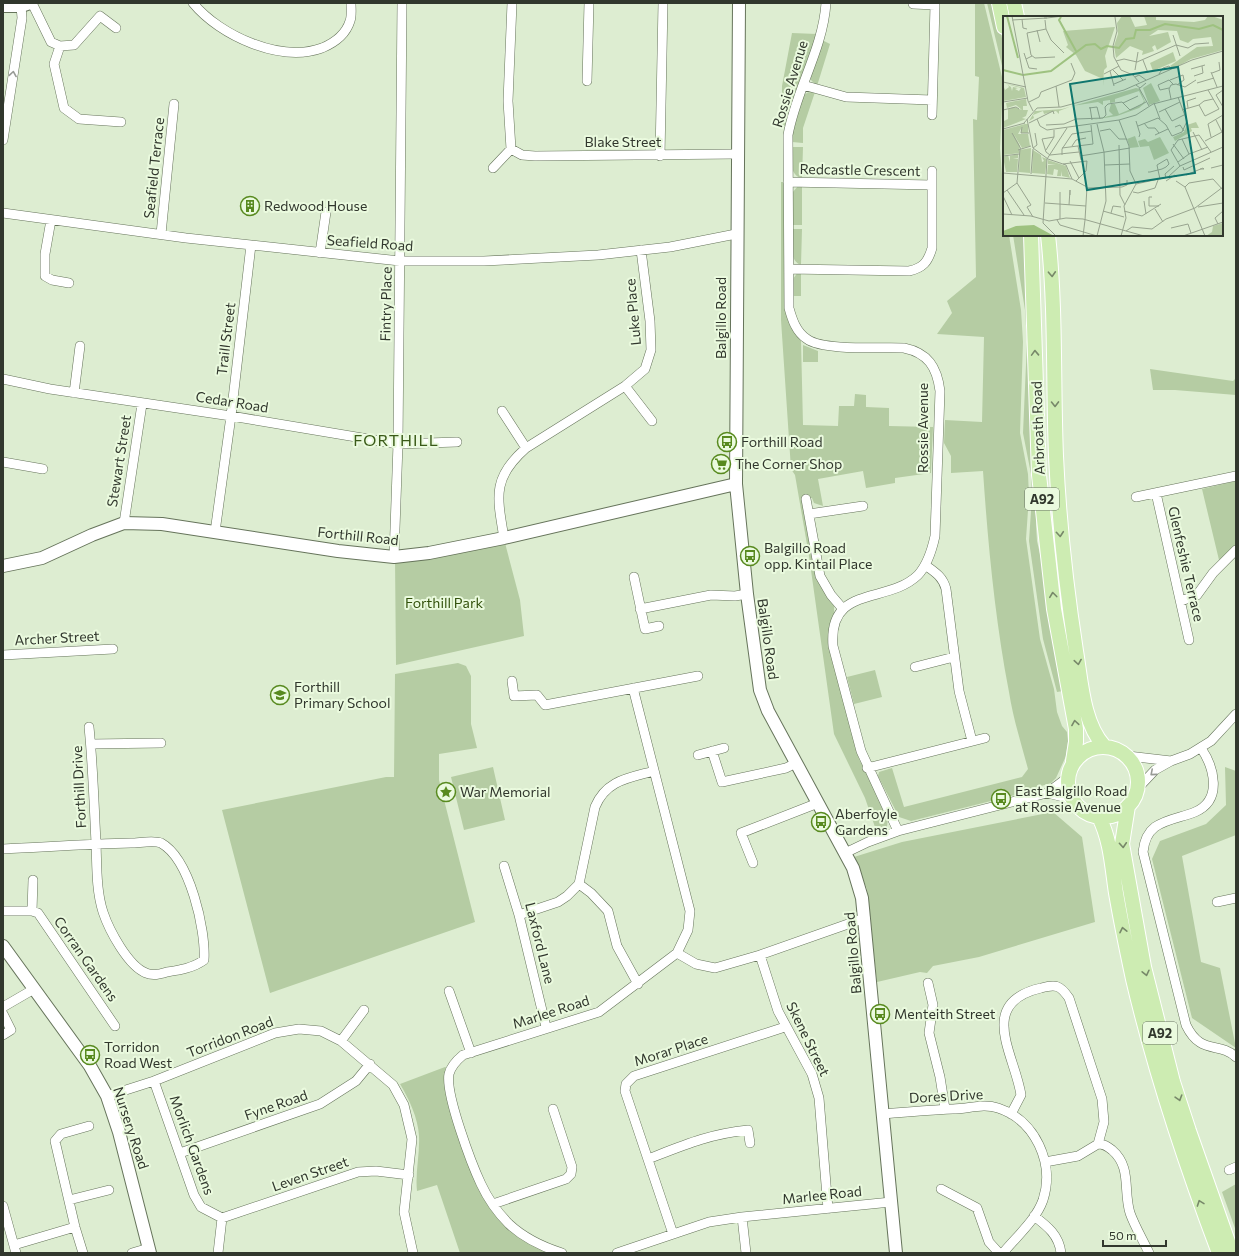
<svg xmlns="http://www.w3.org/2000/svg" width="1239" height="1256" font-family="Commissioner,sans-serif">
<rect width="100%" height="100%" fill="#ddedd1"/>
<!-- green -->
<path fill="#b5cca3" d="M 975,3 L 984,3 L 1003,81 L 1000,148 L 1004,201 L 1004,235 L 1009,235 L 1021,310 L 1023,342 L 1020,433 L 1028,474 L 1029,496 L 1026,539 L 1040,639 L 1054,689 L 1057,712 L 1062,726 L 1067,732 L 1068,741 L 1066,756 L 1056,778 L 1051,783 L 1035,788 L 1035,790 L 911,821 L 899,817 L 878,776 L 879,772 L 892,768 L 904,807 L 1022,777 L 1028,769 C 1021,743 1013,718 1009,692 C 995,619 988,545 983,471 L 951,473 L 951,456 L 944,443 L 945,420 L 982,422 L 984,337 L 937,334 L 952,313 L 947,301 L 976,277 L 973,119 L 977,120 L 979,77 L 975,76 Z
M 987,3 L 995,3 L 1004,48 L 1004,74 Z
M 792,33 L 817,34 L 785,126 L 782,126 L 782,86 Z
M 822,40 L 830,44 L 817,86 L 811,80 L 810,75 Z
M 811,91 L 815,92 L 803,128 L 803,143 L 792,142 L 793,129 L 803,95 Z
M 792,147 L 803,147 L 802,179 C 788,173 792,161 792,147 Z
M 781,182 L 785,182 L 786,310 L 791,328 L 801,341 L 803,425 L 838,426 L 839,406 L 854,406 L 855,394 L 866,395 L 866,407 L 889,408 L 889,426 L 933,427 L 931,473 L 895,478 L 895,483 L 866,488 L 863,471 L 818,479 L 823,506 L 814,503 L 812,498 L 803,499 L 816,577 L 834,606 L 834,615 L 828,633 L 828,643 L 859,759 L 888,817 L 887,827 L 876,830 L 865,798 L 834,734 L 809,556 L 795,475 L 791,469 L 781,320 Z
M 798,186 L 802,186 L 802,225 L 792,225 L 792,193 Z
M 792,229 L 802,229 L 801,265 C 788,260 792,241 792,229 Z
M 1013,235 L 1029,235 L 1037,494 L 1036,525 L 1037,541 L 1048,589 L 1063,691 L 1057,692 L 1043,639 L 1029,541 L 1032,496 L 1031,474 L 1023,433 L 1027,342 L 1025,310 Z
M 798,272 L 801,272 L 801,296 L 793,296 L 793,279 Z
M 803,345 L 818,351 L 818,362 L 803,362 Z
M 1150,369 L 1233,381 L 1236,378 L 1236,395 L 1175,390 L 1153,390 Z
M 1236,481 L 1236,547 L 1219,560 L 1202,489 Z
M 505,543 L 520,600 L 524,636 L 396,665 L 395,559 Z
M 458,663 L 466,666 L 471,676 L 471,724 L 477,748 L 439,754 L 439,780 L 475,922 L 270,993 L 222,810 L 386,777 L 394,777 L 395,674 Z
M 875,670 L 882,697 L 854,704 L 847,677 Z
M 493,767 L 505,820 L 464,830 L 451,777 Z
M 1225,767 L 1236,771 L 1236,835 L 1182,856 L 1201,962 L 1220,968 L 1236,1048 L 1192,1018 L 1152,859 L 1160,841 L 1206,824 L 1226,805 Z
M 1053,812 L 1082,837 L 1095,922 L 979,957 L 933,966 L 927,973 L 920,972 L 877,982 L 867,889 L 854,857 L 902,842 Z
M 445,1067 L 451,1069 L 459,1121 L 497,1214 L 553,1253 L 460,1253 L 437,1185 L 417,1191 C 415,1173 420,1154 419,1136 C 418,1118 409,1099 400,1084 Z
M 1236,1184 L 1236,1231 L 1222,1192 Z"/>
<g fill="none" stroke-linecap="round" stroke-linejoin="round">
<!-- street casing -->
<g stroke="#66745b" stroke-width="10">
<path id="street" d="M 32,3 L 51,42 L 60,46 L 74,45 L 100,16 L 116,28
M 193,3 C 220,36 281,63 322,48 C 334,43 346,34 350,21 C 352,16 351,9 351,3
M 512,3 L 508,101 L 511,149 L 522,155 L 535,156 L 737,154
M 826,3 C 823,49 796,90 788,135 L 789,308 C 792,319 796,332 807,339 C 823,351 882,347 904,348 C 928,353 937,367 940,391 L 935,536 C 932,550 928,564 918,575 C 887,605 828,584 833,646 L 861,751 L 898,831
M 913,4 L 935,5 L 932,115
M 60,46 L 54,64 L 64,108 L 79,119 L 121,122
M 587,81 L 589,3
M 803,85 L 846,97 L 932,100
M 3,140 L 22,18 L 21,6
M 660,156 L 663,3
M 493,168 L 511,149
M 788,182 L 932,185
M 3,213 L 186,238 L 400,261 L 484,261 L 598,255 L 670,247 L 736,234
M 51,220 L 45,254 L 45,276 L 52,280 L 69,283
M 161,234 L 174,104
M 320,253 L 326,212
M 789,269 L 909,271 C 923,268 928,262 932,248 L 932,171
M 3,379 L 50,389 L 231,416 L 398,444 L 457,442
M 625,386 L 652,421
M 74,393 L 80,346
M 502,411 L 526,448
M 3,462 L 43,469
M 1156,493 L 1189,640
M 1136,497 L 1236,476
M 806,499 L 820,576 L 831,595 L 843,609
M 809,514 L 863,506
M 124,523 L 142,404
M 215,532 L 231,416 L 251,245
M 504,538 C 497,496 492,478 526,448 L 625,386 L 645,369 L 651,350 L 650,321 L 641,250
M 394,557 L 398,444 L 402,3
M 925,565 C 935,572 943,577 946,589 L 959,691 L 972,741
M 634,577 L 645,629 L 659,626
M 1181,601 L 1197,595 L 1213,573 L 1236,550
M 640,609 L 711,595 L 735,596 L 747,594
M 3,655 L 113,649
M 915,667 L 954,657
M 512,681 L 514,696 L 537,695 L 545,705 L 698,676
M 91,744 L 161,743
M 1201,748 C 1214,767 1223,800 1195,812 C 1183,817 1166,819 1155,827 C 1147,833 1144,842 1143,852 L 1186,1025 C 1201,1056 1219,1041 1236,1057
M 712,751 L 722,782 L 786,768 L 796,763
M 698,755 L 724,748
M 1128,756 L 1171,761
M 867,768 L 985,738
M 1138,788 L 1155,770 L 1171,761 L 1190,754 L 1211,741 L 1236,714
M 1047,793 L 1072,799
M 3,849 C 46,847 88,844 131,843 C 139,843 154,840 161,843 C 190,859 206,930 204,960 C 193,968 180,970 167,972 C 161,974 152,976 146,973 C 128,966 109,930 103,912 C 96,890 97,866 96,843 C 94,804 93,766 89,727
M 845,853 L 868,842 L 898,831 L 1047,793 L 1067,778
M 753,863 L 741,833 L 818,803
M 504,866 L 519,915 L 546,1027
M 579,884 L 591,893 L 608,911 L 617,946 L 638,984
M 1217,902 L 1236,898
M 3,911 L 32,911 L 38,913 L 115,1026
M 32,911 L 33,880
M 519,915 L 558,902 L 567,896 L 579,884 L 595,807 C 606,780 629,778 654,771
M 677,953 L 696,964 L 715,968 L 760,955 L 865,918
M 760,955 L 778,1011 L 812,1074 L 819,1098 L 828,1209
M 928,983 L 933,1005 L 929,1033 L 940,1077 L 945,1109
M 449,991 L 471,1053
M 3,1007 L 34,989
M 3,1014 L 11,1030 L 3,1035
M 341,1041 L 364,1010
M 154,1081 L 194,1195 L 201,1207 L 222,1218 L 218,1253
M 107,1096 L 154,1081 L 275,1033 L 299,1029 L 321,1031 L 341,1041 L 393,1085 L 404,1105 L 412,1139 L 404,1212 L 413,1253
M 883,1114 C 906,1112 930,1110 953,1109 C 968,1109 983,1103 998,1108 C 1035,1120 1055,1163 1043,1200 C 1036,1220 1016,1237 1003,1253
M 1011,1114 L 1021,1095 C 1015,1055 976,1003 1041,988 C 1056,984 1060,985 1069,998 L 1102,1099 L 1104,1122 L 1098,1144 L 1078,1156 L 1045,1162
M 1098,1144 C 1104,1144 1107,1146 1112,1150 C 1132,1167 1123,1191 1130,1213 C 1135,1227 1143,1240 1149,1253
M 180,1153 L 320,1104 L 356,1081 L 370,1064
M 648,1159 C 684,1145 709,1134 748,1130 L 750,1143
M 1229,1170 L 1236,1167
M 941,1189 L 977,1208 L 989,1242 L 999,1253
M 69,1200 L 109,1190
M 493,1204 L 566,1179 L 571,1174 L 572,1167 L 553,1109
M 3,1206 L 16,1253
M 1034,1216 C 1047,1226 1059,1235 1061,1253
M 742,1217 L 746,1253
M 222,1218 L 358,1172 L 376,1171 L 409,1175
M 673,1234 L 625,1091 L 626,1084 L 634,1076 L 785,1027
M 14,1245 L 75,1227
M 83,1253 L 75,1227 L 55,1141 L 61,1134 L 89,1126
M 132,1253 L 149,1248
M 562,1253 C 543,1247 524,1238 509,1224 C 498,1213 488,1199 481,1184 C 472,1165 445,1094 449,1074 C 451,1066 457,1060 463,1055 L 599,1012 L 677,953 L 688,930 L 690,911 L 633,688
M 617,1253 L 709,1222 L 742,1217 L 891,1202"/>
</g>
<!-- secondary casing -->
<g stroke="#66745b" stroke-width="14">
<path id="secondary" d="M 739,3 L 736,484 L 747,594 L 760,690 L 768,711 L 853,868 L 862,898 L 896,1253
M 3,6 L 21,6 L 30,3
M 3,566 L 42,558 L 92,535 L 124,523 L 162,524 L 338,551 L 394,557 L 429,553 L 504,538 L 736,484
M 3,946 L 90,1066 L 107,1096 L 119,1132 L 150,1253"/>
</g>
<!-- primary casing -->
<g stroke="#fff" stroke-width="16">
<path id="primary" d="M 999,3 L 1004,27
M 1014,3 L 1017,17
M 1031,235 L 1039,475 L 1054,609 L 1076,729 L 1076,742 L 1073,761
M 1048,235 C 1056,308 1053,382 1056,456 C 1059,522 1066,586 1076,651 C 1081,681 1083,723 1104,746
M1068 782a35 35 0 1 1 70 0a35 35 0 1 1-70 0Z
M 1128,806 L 1122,844 L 1144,967 L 1173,1082 L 1189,1131 L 1232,1253
M 1099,817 C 1111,841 1112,867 1116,893 C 1121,922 1127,951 1133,979 C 1155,1073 1185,1163 1219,1253"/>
</g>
<!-- street -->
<use href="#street" stroke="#fff" stroke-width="9"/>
<!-- secondary -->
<use href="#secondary" stroke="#fff" stroke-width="12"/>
<!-- primary -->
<use href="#primary" stroke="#cdecb2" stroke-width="14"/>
</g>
<!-- one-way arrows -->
<defs><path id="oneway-chevron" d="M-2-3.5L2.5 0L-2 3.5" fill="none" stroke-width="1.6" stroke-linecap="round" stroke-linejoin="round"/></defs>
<g stroke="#989b96">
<use href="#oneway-chevron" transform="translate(13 74) rotate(-81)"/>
<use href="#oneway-chevron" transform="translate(1153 773) rotate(139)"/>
</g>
<g stroke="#778869">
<use href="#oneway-chevron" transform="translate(1052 274) rotate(87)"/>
<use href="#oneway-chevron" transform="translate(1035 353) rotate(-92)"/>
<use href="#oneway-chevron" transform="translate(1055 404) rotate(89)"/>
<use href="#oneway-chevron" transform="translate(1060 534) rotate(85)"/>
<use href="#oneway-chevron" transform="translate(1053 595) rotate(-97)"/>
<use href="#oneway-chevron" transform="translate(1078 662) rotate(81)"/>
<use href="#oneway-chevron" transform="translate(1075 723) rotate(-99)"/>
<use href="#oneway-chevron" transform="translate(1123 845) rotate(86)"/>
<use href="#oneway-chevron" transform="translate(1123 930) rotate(-102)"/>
<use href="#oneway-chevron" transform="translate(1146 973) rotate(77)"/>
<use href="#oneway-chevron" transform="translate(1179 1098) rotate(73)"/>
<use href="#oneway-chevron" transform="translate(1200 1203) rotate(-110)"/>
</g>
<!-- icons -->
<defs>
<g id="building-ring" transform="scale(1)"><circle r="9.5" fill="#eafade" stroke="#588a1f" stroke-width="1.5"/><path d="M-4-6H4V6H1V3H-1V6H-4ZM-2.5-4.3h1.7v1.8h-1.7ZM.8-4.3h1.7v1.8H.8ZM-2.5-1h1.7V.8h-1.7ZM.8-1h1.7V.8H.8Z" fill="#588a1f"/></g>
<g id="bus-ring" transform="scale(1)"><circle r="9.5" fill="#eafade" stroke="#588a1f" stroke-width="1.5"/><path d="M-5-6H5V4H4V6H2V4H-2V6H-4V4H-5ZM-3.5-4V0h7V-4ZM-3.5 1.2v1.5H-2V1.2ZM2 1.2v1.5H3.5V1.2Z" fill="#588a1f"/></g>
<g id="supermarket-ring" transform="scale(1)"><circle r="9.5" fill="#eafade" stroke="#588a1f" stroke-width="1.5"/><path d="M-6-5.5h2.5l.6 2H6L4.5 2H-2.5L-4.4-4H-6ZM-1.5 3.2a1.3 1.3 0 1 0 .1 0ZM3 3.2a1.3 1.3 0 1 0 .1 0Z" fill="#588a1f"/></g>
<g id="school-ring" transform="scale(1)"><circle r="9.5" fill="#eafade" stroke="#588a1f" stroke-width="1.5"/><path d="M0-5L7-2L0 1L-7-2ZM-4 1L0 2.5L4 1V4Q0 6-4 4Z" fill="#588a1f"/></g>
<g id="sight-ring" transform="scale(1)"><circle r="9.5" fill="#eafade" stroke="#588a1f" stroke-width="1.5"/><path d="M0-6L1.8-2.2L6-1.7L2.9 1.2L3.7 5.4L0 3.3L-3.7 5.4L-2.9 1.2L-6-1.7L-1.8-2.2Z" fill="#588a1f"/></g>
</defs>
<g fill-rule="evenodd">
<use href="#building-ring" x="250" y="206"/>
<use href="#bus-ring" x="727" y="442"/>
<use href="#supermarket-ring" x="721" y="464"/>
<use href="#bus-ring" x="750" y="556"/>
<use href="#school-ring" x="280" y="695"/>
<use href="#sight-ring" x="446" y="792"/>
<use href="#bus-ring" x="1001" y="799"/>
<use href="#bus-ring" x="821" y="822"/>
<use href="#bus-ring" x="880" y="1014"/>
<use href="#bus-ring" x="90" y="1055"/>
</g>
<g text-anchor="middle" stroke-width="4" stroke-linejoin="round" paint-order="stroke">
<!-- shield labels -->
<g fill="#eafade" stroke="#687262" stroke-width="1">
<rect x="1025" y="488" width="34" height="22" rx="3"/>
<rect x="1143" y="1022" width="34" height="22" rx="3"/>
</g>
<g font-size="13" font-weight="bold" fill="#31372d">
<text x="1042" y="504">A92</text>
<text x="1160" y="1038">A92</text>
</g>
<!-- street labels -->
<g font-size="14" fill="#31372d" stroke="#eafade">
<text transform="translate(790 84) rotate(-73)" y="5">Rossie Avenue</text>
<text x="623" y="147">Blake Street</text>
<text transform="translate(154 168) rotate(-84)" y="5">Seafield Terrace</text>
<text transform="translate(860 170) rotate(1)" y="5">Redcastle Crescent</text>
<text transform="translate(370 243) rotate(4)" y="5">Seafield Road</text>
<text transform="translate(386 304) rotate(-89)" y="5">Fintry Place</text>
<text transform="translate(633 312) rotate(-95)" y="5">Luke Place</text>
<text transform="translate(721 318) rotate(-90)" y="5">Balgillo Road</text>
<text transform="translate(226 339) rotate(-83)" y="5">Traill Street</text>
<text transform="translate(232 402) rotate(9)" y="5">Cedar Road</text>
<text transform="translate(923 428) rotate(-90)" y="5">Rossie Avenue</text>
<text transform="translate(1038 428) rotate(-92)" y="5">Arbroath Road</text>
<text transform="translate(119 461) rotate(-81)" y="5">Stewart Street</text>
<text transform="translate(358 536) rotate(6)" y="5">Forthill Road</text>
<text transform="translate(1186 564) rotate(77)" y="5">Glenfeshie Terrace</text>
<text transform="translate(57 638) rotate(-3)" y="5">Archer Street</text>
<text transform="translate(768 639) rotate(82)" y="5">Balgillo Road</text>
<text transform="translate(79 787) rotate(-93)" y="5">Forthill Drive</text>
<text transform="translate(540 943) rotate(76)" y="5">Laxford Lane</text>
<text transform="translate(853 953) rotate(-95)" y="5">Balgillo Road</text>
<text transform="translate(86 959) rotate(55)" y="5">Corran Gardens</text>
<text transform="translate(551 1012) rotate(-18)" y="5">Marlee Road</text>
<text transform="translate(230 1037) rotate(-21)" y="5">Torridon Road</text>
<text transform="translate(808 1039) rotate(64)" y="5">Skene Street</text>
<text transform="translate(671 1050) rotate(-18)" y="5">Morar Place</text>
<text transform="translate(946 1096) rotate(-3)" y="5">Dores Drive</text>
<text transform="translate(276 1105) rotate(-19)" y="5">Fyne Road</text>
<text transform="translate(131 1128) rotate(72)" y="5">Nursery Road</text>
<text transform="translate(192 1145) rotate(70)" y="5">Morlich Gardens</text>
<text transform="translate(310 1174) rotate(-19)" y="5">Leven Street</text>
<text transform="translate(822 1195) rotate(-6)" y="5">Marlee Road</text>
</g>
<!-- poi labels -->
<g font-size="14" fill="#31372d" stroke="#eafade" text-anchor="start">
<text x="264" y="211">Redwood House</text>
<text x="741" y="447">Forthill Road</text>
<text x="735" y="469">The Corner Shop</text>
<text x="764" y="553">Balgillo Road<tspan x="764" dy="16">opp. Kintail Place</tspan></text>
<text x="294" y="692">Forthill<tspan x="294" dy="16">Primary School</tspan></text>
<text x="1015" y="796">East Balgillo Road<tspan x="1015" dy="16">at Rossie Avenue</tspan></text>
<text x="460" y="797">War Memorial</text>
<text x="835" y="819">Aberfoyle<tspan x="835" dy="16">Gardens</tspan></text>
<text x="894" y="1019">Menteith Street</text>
<text x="104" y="1052">Torridon<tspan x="104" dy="16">Road West</tspan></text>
</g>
<!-- park labels -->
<g font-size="14" fill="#32510b" stroke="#eafade">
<text x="444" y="608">Forthill Park</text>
</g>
<!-- quarter labels -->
<g font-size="16" letter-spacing="1" fill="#3a5a18" stroke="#eafade">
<text x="396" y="446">FORTHILL</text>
</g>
</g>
<!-- overview -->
<g transform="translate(1003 16)">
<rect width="220" height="220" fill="#ddedd1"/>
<path d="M 119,0 L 127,0 L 132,11 L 144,9 L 141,0 L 153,0 L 153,4 L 191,6 L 202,4 L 205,0 L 209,0 L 220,4 L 220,34 L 188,43 L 170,53 L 167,50 L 194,31 L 210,30 L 208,21 L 190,23 L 185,27 L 177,24 L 174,15 L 155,14 L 146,20 L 165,16 L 168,26 L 154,34 L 152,29 L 149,31 L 151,35 L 139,39 L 140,35 L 127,30 L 113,42 L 111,30 L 115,18 L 114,7 ZM 112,11 L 102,40 L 104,51 L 101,54 L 100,70 L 100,63 L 82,55 L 73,39 L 63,31 L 65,29 L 60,15 ZM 170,36 L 173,45 L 150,55 L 147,47 ZM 0,67 L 21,72 L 23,81 L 0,85 L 0,69 L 2,74 L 6,71 L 5,69 L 8,71 L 9,75 L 10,71 L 15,72 L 12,73 L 16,75 L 18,72 ZM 148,67 L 157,85 L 146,89 L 140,72 ZM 133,72 L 137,73 L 142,86 L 139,88 L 141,85 L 136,75 L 112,83 L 112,86 L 107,87 L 107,84 L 100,85 L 100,89 L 95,86 L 69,90 L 56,95 L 56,98 L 53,95 L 41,98 L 40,95 L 30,99 L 31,102 L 26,105 L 32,95 L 34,95 L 59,93 ZM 23,83 L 24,90 L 20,90 L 20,94 L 25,94 L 23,100 L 19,102 L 23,103 L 0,112 L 0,101 L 1,105 L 5,103 L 5,93 L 11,91 L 19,94 L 13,89 L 4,92 L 3,87 ZM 142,87 L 136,92 L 114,100 L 89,104 L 110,99 L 106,95 L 108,88 L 112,88 L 116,98 ZM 193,106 L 196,112 L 188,112 L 189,115 L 172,125 L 170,121 L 181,116 L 184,109 ZM 22,108 L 25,108 L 25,117 L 18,117 L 19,111 L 15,118 L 25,118 L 27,130 L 19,132 L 10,117 L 17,130 L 16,137 L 0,139 L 0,114 ZM 132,120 L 136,131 L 127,132 L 124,123 ZM 157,121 L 166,137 L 151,144 L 146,130 L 137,131 L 135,125 L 142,123 L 145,126 ZM 28,132 L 27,157 L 16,156 L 17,134 ZM 30,134 L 38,139 L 39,146 L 41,145 L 39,141 L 44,143 L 42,158 L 29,157 ZM 15,138 L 15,142 L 10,143 L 15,143 L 14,156 L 3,156 L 0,141 L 5,139 L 7,146 L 7,140 ZM 45,144 L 63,150 L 67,162 L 59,160 L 59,155 L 58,160 L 54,160 L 55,154 L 51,153 L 50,159 L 44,158 L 45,149 L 53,149 L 45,148 ZM 220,207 L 220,220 L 203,220 L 209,216 L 210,210 Z" fill="#b5cca3"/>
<path d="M 31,209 L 51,220 L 0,220 L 0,215 L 13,210 Z" fill="#9ec280"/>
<path fill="none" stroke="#9ec280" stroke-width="2" d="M 4,0 L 15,42M 58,1 L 56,4 L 73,35M 0,54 L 20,59 L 48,55 L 83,29 L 92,28 L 98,33 L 104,30 L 116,32 L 123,23 L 131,22 L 133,14 L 147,14 L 162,8 L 196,13 L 210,9 L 220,14"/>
<path fill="none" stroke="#98a48f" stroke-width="1" d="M 9,0 L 25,85 L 30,95M 112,1 L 114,15 L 110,30 L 111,41 L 118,54 L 130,59 L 136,66M 44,2 L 60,0M 19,3 L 20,12 L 24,13M 9,4 L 44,2 L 41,2M 42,4 L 43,13 L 48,24 L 61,37M 43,13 L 24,17 L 28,39 L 32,42 L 52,41M 34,14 L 37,26M 170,19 L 177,40M 21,37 L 23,43 L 29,40M 23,43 L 26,52 L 34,53M 140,44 L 145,57M 113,45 L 121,43 L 134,46 L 173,29 L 185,32 L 192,28 L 206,27M 188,53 L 202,49M 110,54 L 120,64M 132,54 L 135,36M 107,55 L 111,70M 208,56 L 214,71M 209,57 L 217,54 L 216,46M 101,58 L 116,50M 156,58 L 160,52 L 166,50 L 168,53M 191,60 L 200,57 L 199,50M 132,61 L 136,59 L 143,64M 167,64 L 180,59 L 181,64 L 174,69M 0,66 L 23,71M 194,67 L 211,62M 111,68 L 123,63M 133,69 L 137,72 L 143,67M 53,70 L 56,91M 136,72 L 146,90M 166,72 L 157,74 L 155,69 L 166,64 L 170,68M 220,74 L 213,79 L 220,91M 168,83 L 166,73 L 168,69 L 173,68 L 182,71 L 193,64M 0,86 L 25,82M 26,86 L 36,81 L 38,76 L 69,64 L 72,57 L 68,47M 120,87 L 135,80M 151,87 L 157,103M 196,89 L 201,85 L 210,83M 87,91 L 89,104M 86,92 L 94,91 L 97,103M 185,92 L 184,85 L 193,82M 162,93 L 169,105 L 181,99M 0,94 L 13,91 L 16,93M 179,94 L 196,89 L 202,100M 156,96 L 177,86M 202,100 L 216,93 L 205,74M 24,103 L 30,132 L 45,143 L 63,149 L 69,163 L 84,171 L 82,204M 34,103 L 37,110 L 44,114 L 116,104 L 133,99 L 150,88 L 220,70M 116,104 L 126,130 L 127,155 L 133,168 L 121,190 L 123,202 L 118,220M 213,104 L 220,118M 133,105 L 137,118 L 136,121M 21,107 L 34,92 L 58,91 L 121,74 L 189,44 L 220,35M 26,107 L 50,95 L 51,98M 141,107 L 145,112 L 152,112 L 156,117M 43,109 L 61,108 L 73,103 L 100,102 L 103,99 L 102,91 L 105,88 L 119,86 L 127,94 L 143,86M 135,110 L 155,102 L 163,109 L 169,120 L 179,116 L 184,105 L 175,81M 19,111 L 18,117 L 26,117M 172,111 L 177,109 L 181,115M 0,113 L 22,107M 97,115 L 107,113 L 116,123 L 124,123M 190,116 L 199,134M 9,117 L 18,133M 152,119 L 165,113M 208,121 L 205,108 L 220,99M 179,123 L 186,138M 202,125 L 219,116M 170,128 L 181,143M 116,129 L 117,179 L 122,189M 69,130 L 73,124 L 83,122M 75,130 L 78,144M 30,132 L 34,129 L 32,117M 59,132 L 90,128 L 88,109M 17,133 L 14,167 L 28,189 L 24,191 L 30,201M 15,134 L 28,130M 43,134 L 51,121 L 51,114M 47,139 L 43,136 L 39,123 L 51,121M 47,139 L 76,136M 59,139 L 59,133 L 69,118 L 89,115M 0,140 L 16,138M 77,140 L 127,132M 67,145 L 76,162M 175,146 L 186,138 L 205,131M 60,148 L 84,145 L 83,155 L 73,165M 102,149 L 127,148M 177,150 L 168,134 L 175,124 L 196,119 L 208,136M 180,151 L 181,154 L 207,142M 208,152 L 220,149M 145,156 L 147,156 L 159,153 L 163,151 L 166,148 L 164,143 L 154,149 L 155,154 L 157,163M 0,157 L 69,163M 28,158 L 30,133M 183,159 L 200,152 L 201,153 L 197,153M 163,162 L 162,158 L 171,150M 163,165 L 172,159 L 174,161M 173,165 L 182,171 L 202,220M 133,168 L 165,161 L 177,150 L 220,131M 182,171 L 186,167 L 210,163 L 220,174M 85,172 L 119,171 L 124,169 L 124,164M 4,174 L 21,199M 57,176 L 57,203M 130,176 L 135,177 L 152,172 L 155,164M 0,177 L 14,167M 0,180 L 9,199M 149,181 L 146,181 L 146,190 L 156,190M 141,185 L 143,198M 42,187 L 83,190M 66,189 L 67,174 L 67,179M 195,191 L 220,187M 152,193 L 160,206M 100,195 L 121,201M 121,195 L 139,200 L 158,188M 108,197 L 110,190 L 118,191M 0,198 L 28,200 L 46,205 L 63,202 L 80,203 L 141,220M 54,204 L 57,209 L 94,220M 215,208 L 212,202 L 220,195M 168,212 L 185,208 L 188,217M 123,215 L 129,211 L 149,213 L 163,203 L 192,192 L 220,171M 53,220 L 40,207 L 44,143 L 64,112M 80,220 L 82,204M 94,220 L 103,185 L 101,136 L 94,108M 180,220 L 220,206"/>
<path fill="#0f766e" fill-opacity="0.15" stroke="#0f766e" stroke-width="2" d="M 175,51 L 192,157 L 84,174 L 67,68 Z"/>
<rect width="220" height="220" fill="none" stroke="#31372d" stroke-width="2"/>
</g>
<!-- border -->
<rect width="1239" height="1256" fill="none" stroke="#31372d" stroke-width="8"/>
<!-- scale -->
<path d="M1103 1240v6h63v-6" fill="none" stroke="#31372d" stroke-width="2"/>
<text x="1109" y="1240" font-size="12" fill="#31372d" stroke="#eafade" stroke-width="3" paint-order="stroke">50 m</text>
</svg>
